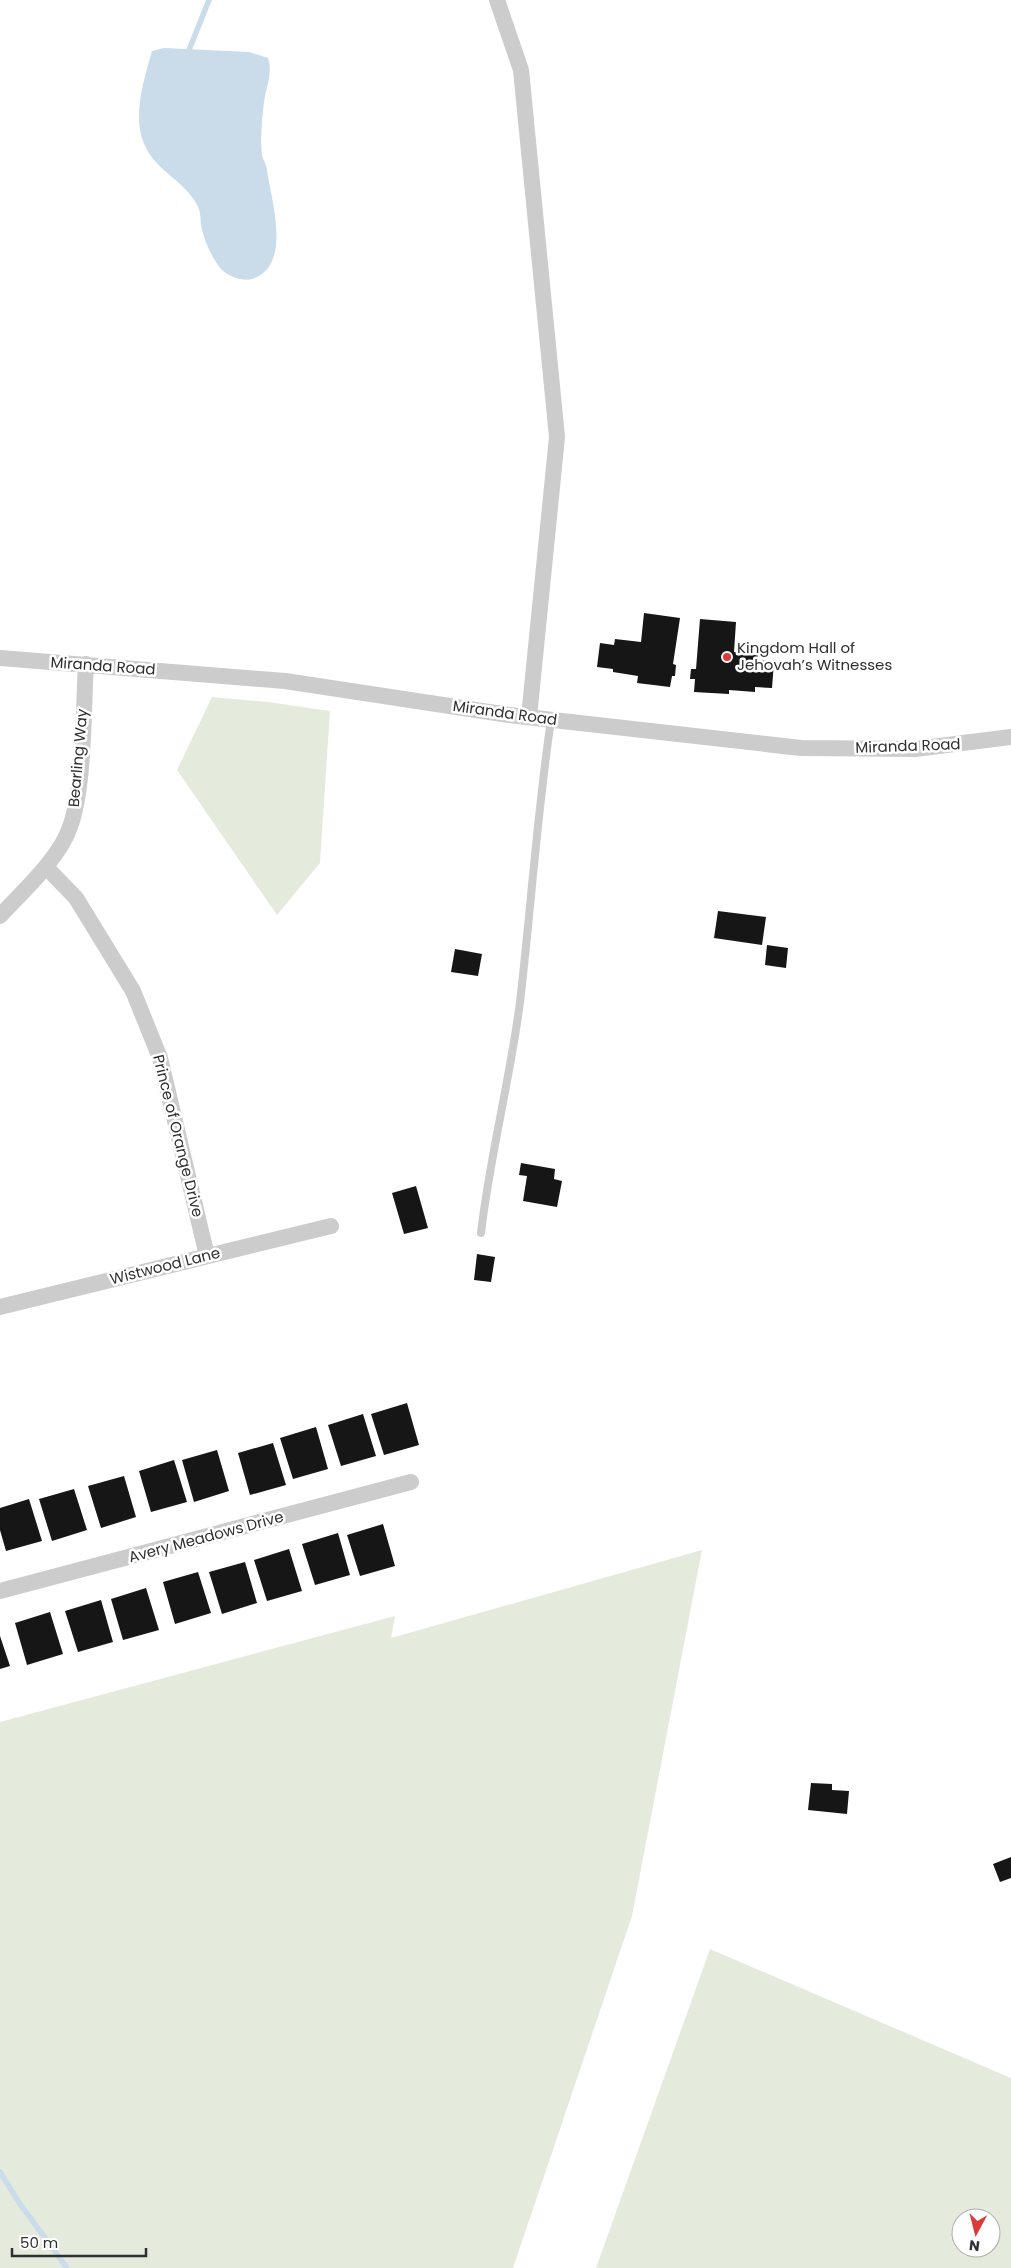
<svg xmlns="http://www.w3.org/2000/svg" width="1011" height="2268" font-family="Poppins,sans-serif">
<rect width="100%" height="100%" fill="#fff"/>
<!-- green -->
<path fill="#e4ebdd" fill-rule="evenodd" d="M 212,697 L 268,702 L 330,711 L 320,863 L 277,915 L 177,770 Z
M 702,1550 L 632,1916 L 513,2268 L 0,2268 L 0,1722 L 395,1616 L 391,1638 Z
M 710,1949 L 1011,2078 L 1011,2268 L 596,2268 ZM 961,2218 L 991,2218 L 991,2248 L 961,2248 Z"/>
<!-- water -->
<path fill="#cadcea" d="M 164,48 L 249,52 L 268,58 C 273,72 266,88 264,102 C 262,119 260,139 262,155 C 263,160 267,165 267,170 C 271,200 293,266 252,279 C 244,282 227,276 221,269 C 211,256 204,241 201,225 C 200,216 201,211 196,203 C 180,175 147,169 140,130 C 136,104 145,76 152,51 Z"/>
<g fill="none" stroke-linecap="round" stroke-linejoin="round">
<!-- stream -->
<path stroke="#cadcea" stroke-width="5.5" d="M 191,56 L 189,50 L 209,0
M 0,2172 L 20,2204 L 67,2268"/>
</g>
<!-- building -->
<path fill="#161616" d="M 644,613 L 680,618 L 673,664 L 676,665 L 675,676 L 672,676 L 670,687 L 637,683 L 638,676 L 613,672 L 613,669 L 597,667 L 600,643 L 614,645 L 615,639 L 641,642 Z
M 700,619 L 736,622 L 734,652 L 758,654 L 757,660 L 774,662 L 772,688 L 755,687 L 755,692 L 729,690 L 729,694 L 694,692 L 695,679 L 690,679 L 691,669 L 696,669 Z
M 718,911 L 766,917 L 762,945 L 714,938 Z
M 767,945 L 788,948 L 786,968 L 765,965 Z
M 455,949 L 482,954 L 478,976 L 451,972 Z
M 521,1163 L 555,1169 L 554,1179 L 562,1181 L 557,1207 L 523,1201 L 527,1176 L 519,1175 Z
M 416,1186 L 428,1228 L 404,1234 L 392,1193 Z
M 477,1254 L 495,1257 L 491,1282 L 474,1280 Z
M 407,1403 L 419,1445 L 384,1455 L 371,1414 Z
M 363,1414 L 376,1456 L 341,1466 L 328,1425 Z
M 316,1427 L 328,1469 L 293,1479 L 280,1438 Z
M 273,1443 L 286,1485 L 250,1495 L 238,1453 Z
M 217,1450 L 229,1491 L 194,1502 L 182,1460 Z
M 174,1460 L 187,1502 L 151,1512 L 139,1471 Z
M 124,1476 L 136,1517 L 101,1528 L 88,1486 Z
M 74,1489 L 87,1530 L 52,1541 L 39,1499 Z
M 29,1499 L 42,1541 L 6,1551 L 0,1530 L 0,1508 Z
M 383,1524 L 395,1566 L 360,1576 L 347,1535 Z
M 338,1533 L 350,1575 L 315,1585 L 302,1544 Z
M 289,1549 L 302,1591 L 267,1601 L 254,1560 Z
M 245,1562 L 257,1603 L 222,1614 L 209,1572 Z
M 198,1572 L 211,1613 L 175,1624 L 163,1582 Z
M 146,1588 L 159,1630 L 123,1640 L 111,1599 Z
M 101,1600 L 113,1642 L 78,1652 L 65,1611 Z
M 50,1612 L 63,1654 L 27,1665 L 15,1623 Z
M 0,1636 L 10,1666 L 0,1669 Z
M 811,1783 L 832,1784 L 832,1790 L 849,1791 L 847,1814 L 808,1810 Z
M 1011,1857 L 1011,1878 L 1000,1882 L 993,1864 Z"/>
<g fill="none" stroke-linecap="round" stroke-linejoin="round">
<!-- lane -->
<path stroke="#ccc" stroke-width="8" d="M 481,1233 C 490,1155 510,1080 520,1002 C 531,908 537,814 551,720"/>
<!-- street -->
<path stroke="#ccc" stroke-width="16" d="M 497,0 L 521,70 L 557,437 L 529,717
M 0,658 L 285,681 L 509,715 L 801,748 L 915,749 L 1011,737
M 46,867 L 76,898 L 133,991 L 160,1058 L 207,1256
M 0,916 C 23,891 59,859 70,827 C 85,785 83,710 86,664
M 0,1307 L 331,1226
M 0,1591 L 411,1482"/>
</g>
<!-- markers -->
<circle fill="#de393a" stroke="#fff" stroke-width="2" cx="727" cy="657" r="5"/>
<g text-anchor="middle" stroke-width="5" stroke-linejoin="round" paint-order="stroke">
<!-- poi labels -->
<g font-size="15" fill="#2f2f2f" stroke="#fff" text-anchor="start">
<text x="737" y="653">Kingdom Hall of<tspan x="737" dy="17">Jehovah’s Witnesses</tspan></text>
</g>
<!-- street labels -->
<g font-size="15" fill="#2f2f2f" stroke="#fff">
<text transform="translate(103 666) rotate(4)" y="5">Miranda Road</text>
<text transform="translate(505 713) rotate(8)" y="5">Miranda Road</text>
<text transform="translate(908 746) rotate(-2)" y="5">Miranda Road</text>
<text transform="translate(78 758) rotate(-85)" y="5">Bearling Way</text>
<text transform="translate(178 1136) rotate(76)" y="5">Prince of Orange Drive</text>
<text transform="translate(165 1266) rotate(-14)" y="5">Wistwood Lane</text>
<text transform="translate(206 1537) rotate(-15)" y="5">Avery Meadows Drive</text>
</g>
</g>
<!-- north arrow -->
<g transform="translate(976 2233) rotate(187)"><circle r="24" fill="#ffffff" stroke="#acacac"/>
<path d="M0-4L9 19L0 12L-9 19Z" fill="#de393a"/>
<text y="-8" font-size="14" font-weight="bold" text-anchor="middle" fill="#2f2f2f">N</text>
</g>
<!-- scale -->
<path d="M12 2248v8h134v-8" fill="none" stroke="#2f2f2f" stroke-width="2.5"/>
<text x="20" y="2248" font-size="15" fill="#2f2f2f" stroke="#ffffff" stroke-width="4" paint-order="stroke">50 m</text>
</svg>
